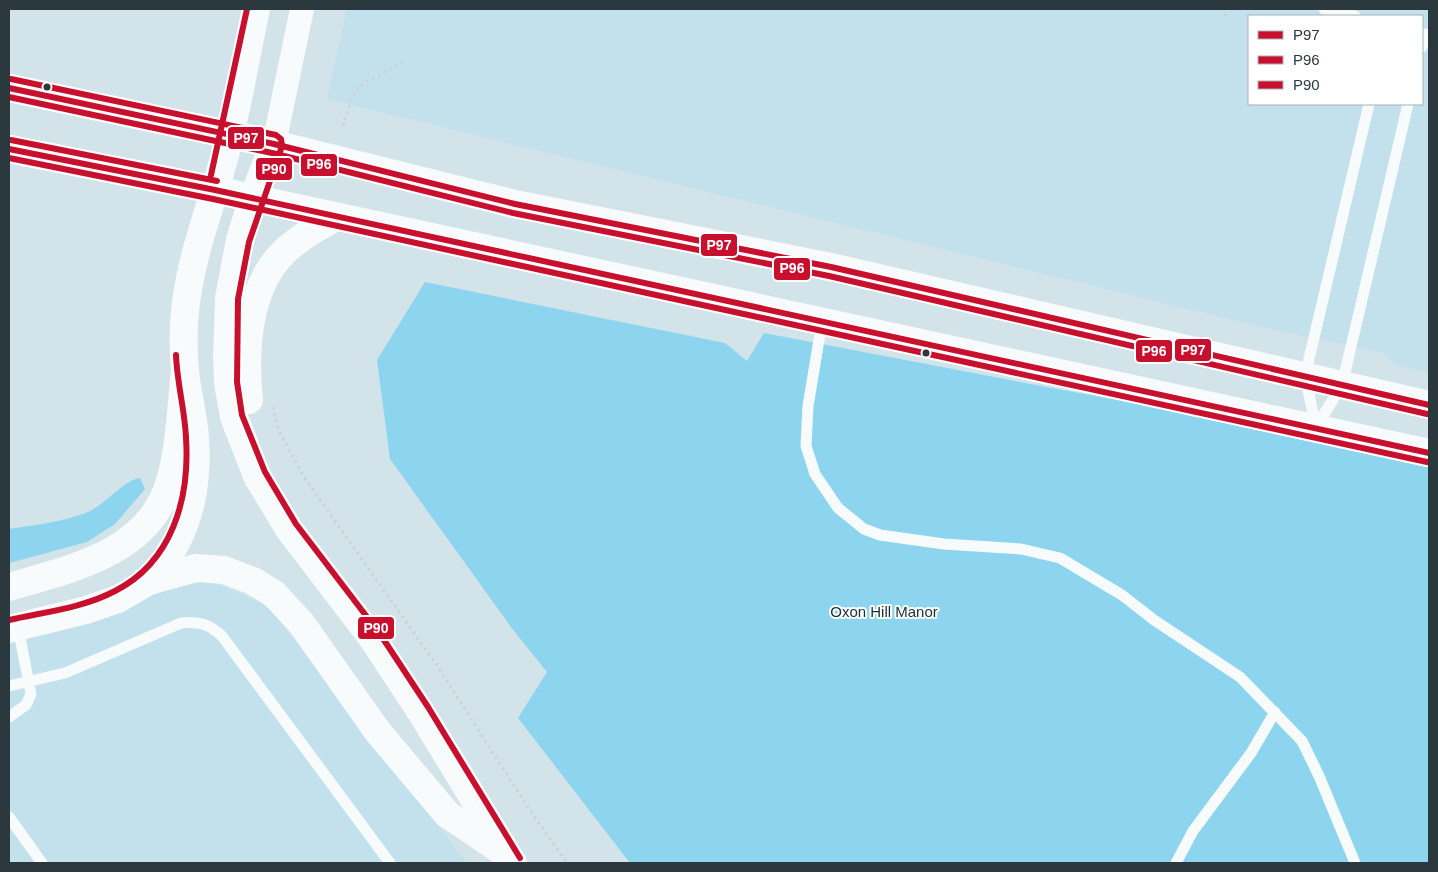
<svg xmlns="http://www.w3.org/2000/svg" width="1438" height="872" font-family="Arial,sans-serif">
<rect width="100%" height="100%" fill="#d2e3ea"/>
<!-- built -->
<path fill="#c3e1ed" fill-rule="evenodd" d="M 347,9 L 1429,9 L 1429,372 L 1394,365 L 1384,353 L 1262,327 L 327,99 ZM 1249,16 L 1422,16 L 1422,104 L 1249,104 Z
M 149,581 L 213,582 L 268,606 L 467,863 L 9,863 L 9,628 Z"/>
<!-- green -->
<path fill="#8dd5ee" d="M 425,282 L 725,343 L 747,361 L 764,333 L 1057,389 L 1429,456 L 1429,863 L 630,863 L 518,718 L 547,672 L 514,631 L 390,459 L 377,360 Z
M 140,478 L 145,489 L 115,524 L 87,542 L 9,563 L 9,529 C 36,525 63,522 88,512 C 106,504 124,480 140,478 Z"/>
<g fill="none" stroke-linecap="round" stroke-linejoin="round">
<!-- path -->
<path stroke="#cdd2d4" stroke-width="3" stroke-dasharray="2.5 4" stroke-linecap="butt" d="M 1225,16 L 1227,9
M 343,126 L 351,100 L 358,87 L 404,61
M 273,407 L 279,431 L 304,477 L 436,664 L 529,809 L 567,863"/>
<!-- lane -->
<path stroke="#f8fbfc" stroke-width="11" d="M 1324,9 L 1355,16
M 1422,47 L 1425,34
M 822,322 L 808,406 L 806,446 L 815,474 L 838,508 L 864,529 L 880,535 L 944,544 L 1021,549 L 1060,558 L 1122,595 L 1154,620 L 1240,677 L 1302,741 L 1319,776 L 1355,863
M 1316,427 L 1342,385 L 1408,104
M 1316,427 L 1305,376 L 1369,104
M 9,686 L 65,673 L 181,623 C 199,621 209,624 222,636 L 390,863
M 9,717 L 26,705 L 31,694 L 18,627
M 9,817 L 42,863
M 1176,863 L 1193,831 L 1251,753 L 1275,712"/>
<!-- street -->
<path stroke="#f8fbfc" stroke-width="24" d="M 274,144 L 302,9"/>
<!-- secondary -->
<path stroke="#f8fbfc" stroke-width="28" d="M 9,88 L 274,144 L 515,204 L 831,267 L 1429,405
M 274,144 L 253,198 L 240,240 L 229,298 L 227,356 L 228,383 L 234,417 L 257,476 L 289,529 L 373,639 L 421,712 L 513,863
M 9,149 L 215,190 L 1429,453
M 249,400 C 244,352 247,287 285,251 C 300,237 318,227 336,217
M 149,581 C 186,541 199,494 195,439 C 194,416 187,394 185,371 C 183,347 183,320 187,296 C 195,240 218,189 230,135 C 240,93 247,51 256,9
M 9,629 L 86,610 L 118,599 L 149,581 L 196,568 L 224,570 L 253,581 L 274,594 L 301,623 L 378,732 L 447,814 L 500,850"/>
<!-- highway -->
<path stroke="#f8fbfc" stroke-width="28" d="M 9,587 C 71,569 150,553 170,481 C 180,446 181,407 185,371"/>
<!-- bus-1 casing -->
<g stroke="#fff" stroke-width="10">
<path id="bus-1" d="M 9,88 L 274,144 L 515,204 L 831,267 L 1429,405
M 9,149 L 215,190 L 1429,453"/>
</g>
<!-- bus-2 casing -->
<g stroke="#fff" stroke-width="10">
<path id="bus-2" d="M 9,97 L 272,153 L 513,213 L 829,276 L 1427,414
M 9,158 L 213,199 L 1427,462"/>
</g>
<!-- bus-3 casing -->
<g stroke="#fff" stroke-width="10">
<path id="bus-3" d="M 11,79 L 276,135 L 281,139 L 282,146 L 249,242 L 238,299 L 237,382 L 242,415 L 265,472 L 296,524 L 380,634 L 428,707 L 520,858
M 11,140 L 217,181
M 211,175 L 247,9
M 9,620 C 44,612 83,608 115,591 C 172,562 190,499 186,438 C 185,411 177,383 176,355"/>
</g>
<!-- bus-1 -->
<use href="#bus-1" stroke="#c8102e" stroke-width="6"/>
<!-- bus-2 -->
<use href="#bus-2" stroke="#c8102e" stroke-width="6"/>
<!-- bus-3 -->
<use href="#bus-3" stroke="#c8102e" stroke-width="6"/>
</g>
<!-- markers -->
<g fill="#2b383d" stroke="#fff" stroke-width="2">
<circle cx="47" cy="87" r="4.5"/>
<circle cx="926" cy="353" r="4.5"/>
</g>
<g text-anchor="middle" stroke-width="4" stroke-linejoin="round" paint-order="stroke">
<!-- park labels -->
<g font-size="15" fill="#182f37" stroke="#fff">
<text x="884" y="617">Oxon Hill Manor</text>
</g>
</g>
<g stroke="#fff" stroke-width="2">
<rect x="227" y="126" width="38" height="24" rx="5" fill="#c8102e"/>
<rect x="300" y="153" width="38" height="24" rx="5" fill="#c8102e"/>
<rect x="255" y="157" width="38" height="24" rx="5" fill="#c8102e"/>
<rect x="700" y="233" width="38" height="24" rx="5" fill="#c8102e"/>
<rect x="773" y="257" width="38" height="24" rx="5" fill="#c8102e"/>
<rect x="1174" y="338" width="38" height="24" rx="5" fill="#c8102e"/>
<rect x="1135" y="339" width="38" height="24" rx="5" fill="#c8102e"/>
<rect x="357" y="616" width="38" height="24" rx="5" fill="#c8102e"/>
</g>
<g font-size="14" text-anchor="middle" font-weight="bold" fill="#fff">
<text x="246" y="143">P97</text>
<text x="319" y="169">P96</text>
<text x="274" y="174">P90</text>
<text x="719" y="250">P97</text>
<text x="792" y="273">P96</text>
<text x="1193" y="355">P97</text>
<text x="1154" y="356">P96</text>
<text x="376" y="633">P90</text>
</g>
<!-- border -->
<rect width="1438" height="872" fill="none" stroke="#2b383d" stroke-width="20"/>
<!-- legend -->
<rect x="1248" y="15" width="175" height="90" fill="#ffffff" stroke="#aaafb1"/>
<rect x="1258" y="31" width="25" height="8" fill="#c8102e" stroke="#aaafb1"/>
<text x="1293" y="40" font-size="15" fill="#2b383d">P97</text>
<rect x="1258" y="56" width="25" height="8" fill="#c8102e" stroke="#aaafb1"/>
<text x="1293" y="65" font-size="15" fill="#2b383d">P96</text>
<rect x="1258" y="81" width="25" height="8" fill="#c8102e" stroke="#aaafb1"/>
<text x="1293" y="90" font-size="15" fill="#2b383d">P90</text>
</svg>
